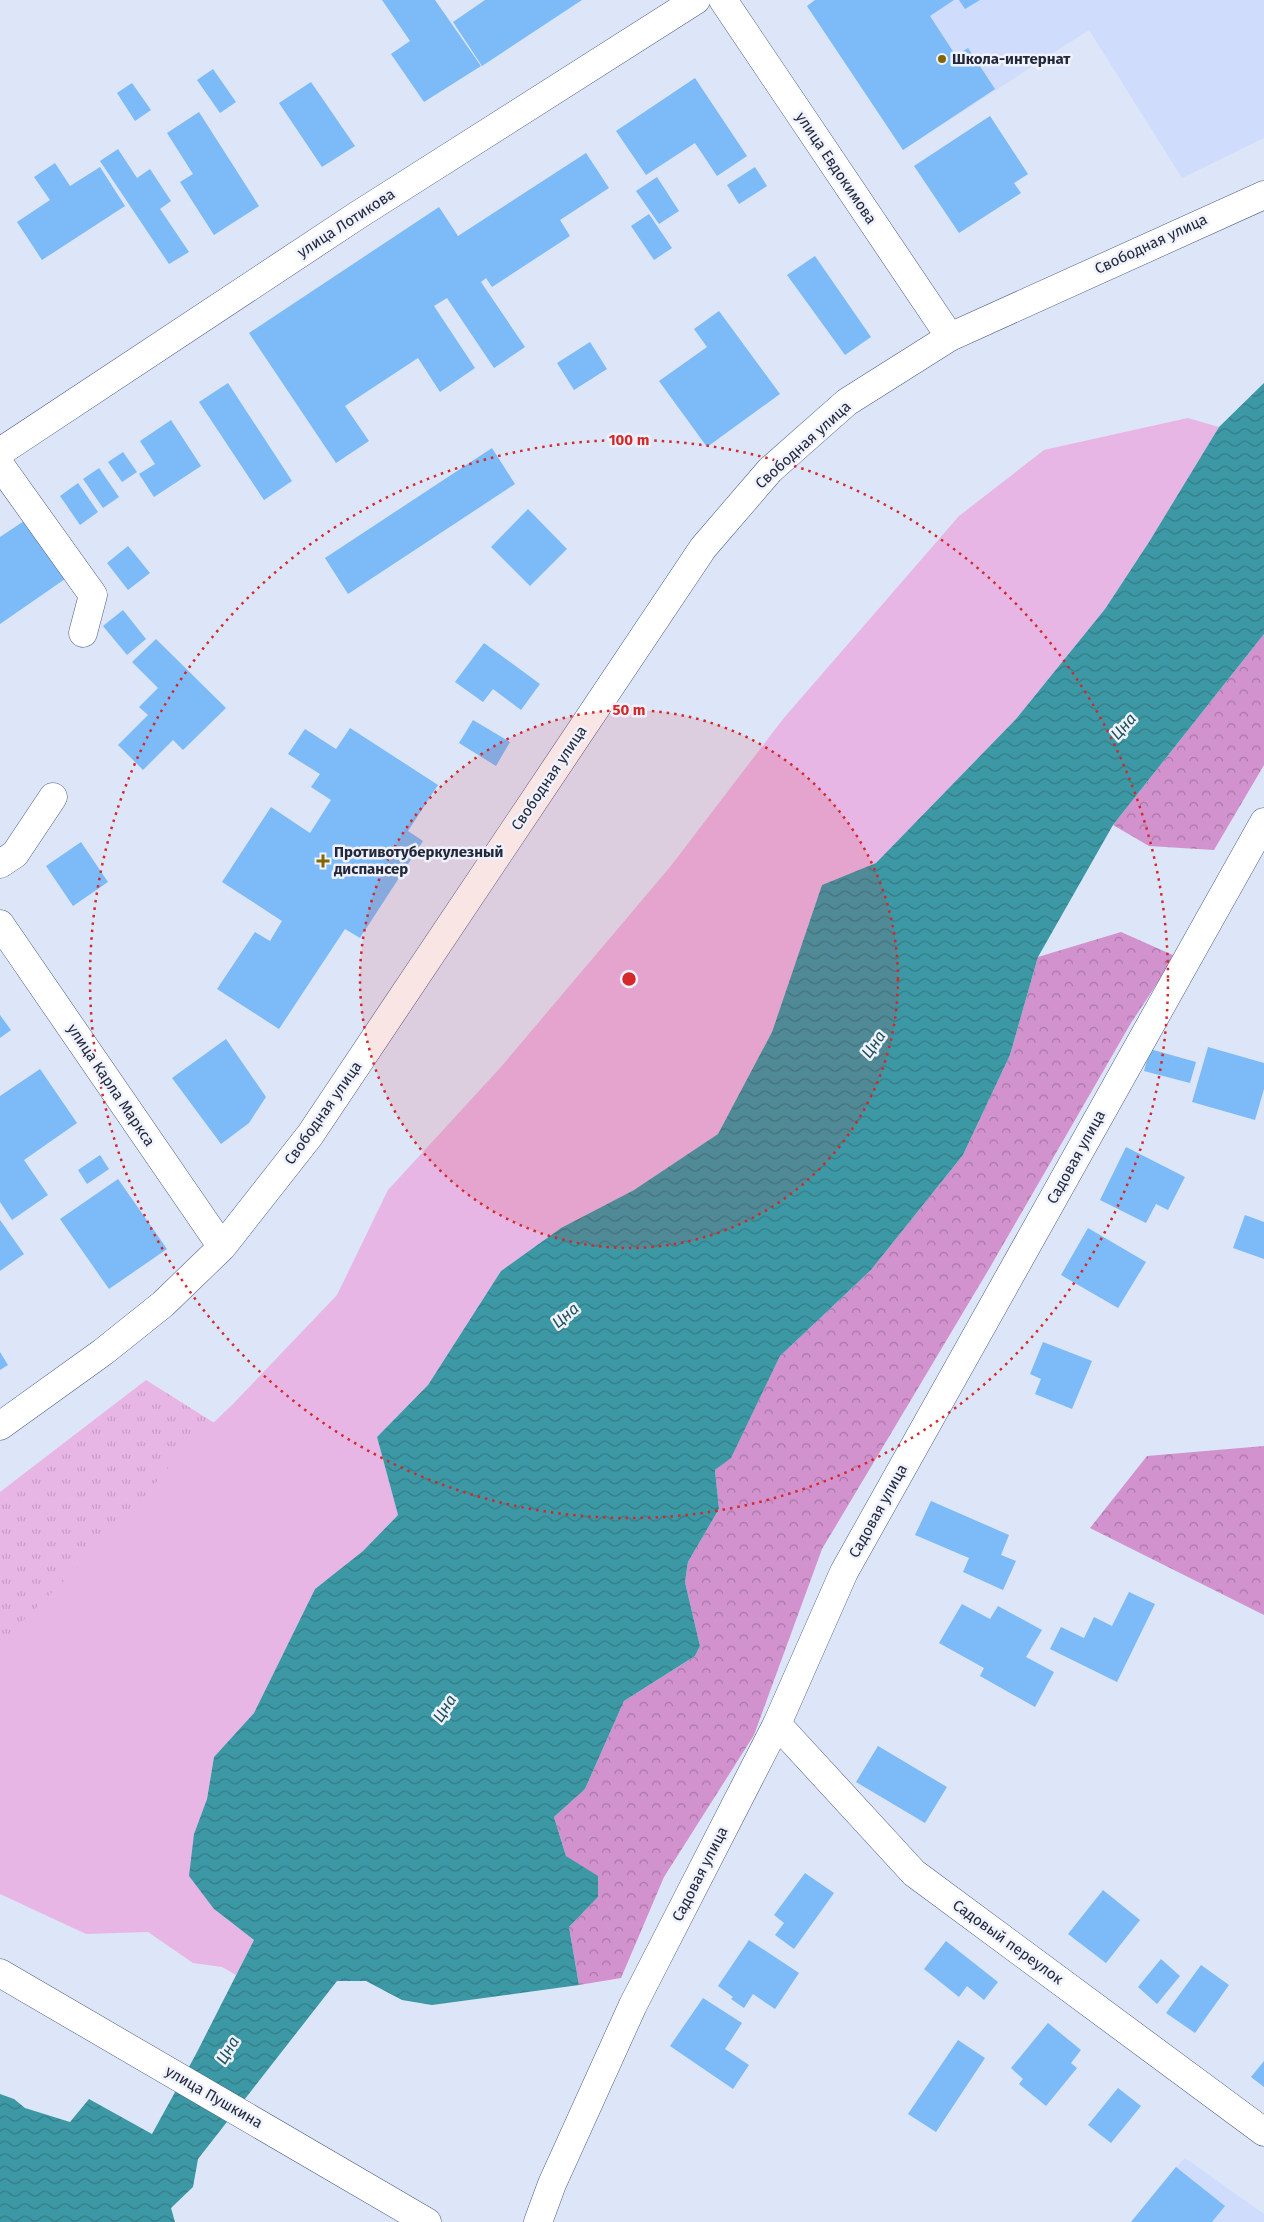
<svg xmlns="http://www.w3.org/2000/svg" width="1264" height="2222" font-family="'Fira Sans',sans-serif">
<defs>
<pattern id="forest-crowns" width="20" height="18" patternUnits="userSpaceOnUse" patternTransform="scale(1.25)"><rect width="20" height="18" fill="#d192cd"/><path d="M2 6a3 3 0 1 1 6 0M12 15a3 3 0 1 1 6 0" fill="none" stroke="#a977a7"/></pattern>
<pattern id="park-tufts" width="24" height="20" patternUnits="userSpaceOnUse" patternTransform="scale(1.25)"><rect width="24" height="20" fill="#e8b6e5"/><path d="M3 7l-1-3M5 7V3M7 7l1-3M15 17l-1-3M17 17v-4M19 17l1-3" fill="none" stroke="#c79cc5"/></pattern>
<pattern id="water-waves" width="16" height="10" patternUnits="userSpaceOnUse" patternTransform="scale(1.25)"><rect width="16" height="10" fill="#3d98a5"/><path d="M0 5q4-4 8 0t8 0" fill="none" stroke="#337c87"/></pattern>
</defs>
<rect width="100%" height="100%" fill="#dde5f8"/>
<!-- built -->
<path fill="#cfdcfc" d="M 815,0 L 1264,0 L 1264,138 L 1182,178 L 1089,30 L 903,150 L 807,6 Z
M 1185,2158 L 1264,2214 L 1264,2222 L 1131,2222 L 1176,2167 Z"/>
<!-- green -->
<path fill="#e8b6e5" d="M 1188,418 L 1219,427 L 1149,542 L 1105,609 L 1016,719 L 876,863 L 822,885 L 772,1032 L 718,1134 L 634,1190 L 561,1228 L 501,1271 L 428,1385 L 377,1437 L 398,1515 L 363,1551 L 315,1589 L 254,1713 L 214,1757 L 207,1799 L 194,1834 L 214,1909 L 254,1940 L 236,1975 L 222,1967 L 193,1963 L 148,1932 L 86,1934 L 0,1894 L 0,1626 L 233,1404 L 337,1295 L 388,1190 L 500,1068 L 670,867 L 783,719 L 959,516 L 1044,450 Z"/>
<!-- forest -->
<path fill="url(#forest-crowns)" d="M 1264,634 L 1264,765 L 1214,850 L 1149,846 L 1113,825 Z
M 1121,932 L 1175,956 L 1131,1023 L 989,1269 L 822,1549 L 754,1735 L 664,1877 L 621,1978 L 579,1985 L 569,1927 L 598,1897 L 566,1856 L 554,1817 L 585,1789 L 624,1701 L 695,1656 L 700,1646 L 685,1582 L 688,1562 L 719,1509 L 715,1470 L 731,1457 L 780,1356 L 871,1270 L 963,1155 L 1010,1055 L 1038,957 Z
M 1264,1446 L 1264,1615 L 1090,1528 L 1147,1456 Z"/>
<!-- park -->
<path fill="url(#park-tufts)" d="M 146,1380 L 216,1424 L 169,1467 L 115,1531 L 0,1643 L 0,1492 Z"/>
<!-- water -->
<path fill="url(#water-waves)" d="M 1264,383 L 1264,634 L 1113,825 L 1038,957 L 1010,1055 L 963,1155 L 871,1270 L 780,1356 L 731,1458 L 715,1470 L 719,1509 L 688,1562 L 685,1582 L 700,1646 L 695,1656 L 624,1701 L 585,1789 L 554,1817 L 566,1856 L 598,1876 L 598,1897 L 569,1927 L 579,1985 L 432,2005 L 402,2000 L 366,1981 L 337,1981 L 198,2159 L 193,2187 L 171,2208 L 175,2222 L 0,2222 L 0,2094 L 14,2099 L 25,2108 L 70,2122 L 89,2099 L 152,2134 L 196,2054 L 254,1940 L 214,1909 L 189,1876 L 194,1834 L 207,1799 L 214,1757 L 254,1713 L 315,1589 L 363,1551 L 398,1515 L 377,1437 L 428,1385 L 501,1271 L 561,1228 L 634,1190 L 718,1134 L 772,1032 L 822,885 L 876,863 L 1016,719 L 1105,609 L 1149,542 L 1219,427 Z"/>
<!-- building -->
<path fill="#7cbbf8" d="M 382,0 L 435,0 L 481,66 L 424,102 L 391,54 L 410,41 Z
M 485,0 L 582,0 L 482,66 L 453,22 Z
M 815,0 L 954,0 L 930,16 L 956,56 L 968,48 L 995,89 L 903,150 L 807,6 Z
M 959,0 L 980,0 L 965,9 Z
M 213,69 L 236,102 L 220,113 L 197,80 Z
M 695,78 L 747,156 L 717,176 L 695,143 L 646,175 L 616,131 Z
M 311,82 L 355,146 L 322,167 L 279,103 Z
M 132,83 L 151,110 L 135,121 L 117,93 Z
M 199,112 L 259,206 L 214,235 L 180,182 L 193,174 L 167,133 Z
M 990,116 L 1028,174 L 1014,183 L 1021,193 L 959,233 L 914,166 Z
M 118,149 L 137,178 L 150,169 L 171,201 L 160,209 L 189,252 L 169,264 L 100,161 Z
M 586,153 L 609,188 L 560,220 L 570,236 L 492,287 L 486,278 L 481,282 L 525,347 L 494,368 L 447,298 L 434,306 L 475,368 L 440,392 L 418,358 L 345,406 L 369,441 L 336,463 L 249,333 L 439,207 L 458,236 Z
M 55,163 L 70,186 L 100,167 L 125,206 L 42,260 L 17,222 L 50,200 L 34,177 Z
M 755,167 L 767,186 L 739,204 L 727,185 Z
M 657,177 L 679,211 L 659,224 L 636,191 Z
M 649,214 L 672,248 L 654,260 L 631,226 Z
M 815,256 L 871,337 L 845,355 L 787,275 Z
M 719,311 L 780,394 L 707,447 L 659,381 L 707,347 L 694,329 Z
M 590,342 L 607,369 L 574,390 L 557,363 Z
M 228,383 L 292,481 L 264,500 L 199,402 Z
M 171,420 L 201,466 L 154,497 L 139,474 L 155,464 L 140,441 Z
M 492,448 L 515,484 L 348,594 L 325,558 Z
M 123,452 L 137,472 L 122,482 L 108,462 Z
M 99,468 L 119,497 L 103,508 L 83,479 Z
M 78,483 L 98,512 L 80,525 L 60,496 Z
M 528,509 L 567,549 L 530,586 L 491,547 Z
M 24,521 L 65,579 L 0,624 L 0,537 Z
M 128,546 L 150,573 L 128,590 L 107,563 Z
M 123,610 L 146,639 L 127,655 L 103,626 Z
M 156,639 L 226,708 L 183,750 L 173,740 L 143,770 L 118,745 L 148,715 L 139,707 L 158,688 L 132,662 Z
M 484,643 L 540,684 L 521,710 L 493,689 L 483,702 L 455,682 Z
M 473,720 L 510,742 L 496,766 L 459,743 Z
M 350,728 L 438,785 L 408,831 L 423,841 L 360,938 L 345,929 L 279,1029 L 217,989 L 255,932 L 270,941 L 282,921 L 222,882 L 271,807 L 310,833 L 331,800 L 311,787 L 320,774 L 288,754 L 305,729 L 336,749 Z
M 81,842 L 108,882 L 73,906 L 46,866 Z
M 0,1015 L 11,1030 L 0,1038 Z
M 226,1039 L 266,1097 L 249,1123 L 221,1144 L 172,1078 Z
M 1208,1047 L 1264,1063 L 1264,1089 L 1255,1120 L 1192,1102 Z
M 1150,1049 L 1196,1062 L 1190,1083 L 1144,1071 Z
M 40,1069 L 77,1123 L 24,1160 L 48,1195 L 12,1220 L 0,1202 L 0,1096 Z
M 1126,1147 L 1185,1177 L 1168,1210 L 1156,1204 L 1146,1223 L 1100,1200 Z
M 100,1155 L 109,1169 L 87,1184 L 78,1170 Z
M 118,1179 L 167,1249 L 109,1289 L 60,1219 Z
M 1245,1215 L 1264,1222 L 1264,1259 L 1233,1248 Z
M 0,1220 L 24,1254 L 0,1271 Z
M 1088,1228 L 1146,1262 L 1118,1308 L 1061,1275 Z
M 1043,1342 L 1092,1361 L 1072,1409 L 1035,1394 L 1041,1379 L 1030,1374 Z
M 0,1352 L 8,1365 L 0,1370 Z
M 931,1501 L 1009,1535 L 1001,1555 L 1016,1561 L 1003,1590 L 963,1572 L 969,1558 L 915,1535 Z
M 1129,1592 L 1155,1604 L 1117,1682 L 1050,1649 L 1061,1627 L 1084,1638 L 1094,1617 L 1112,1626 Z
M 962,1604 L 990,1619 L 998,1606 L 1042,1630 L 1026,1657 L 1054,1672 L 1035,1707 L 980,1676 L 984,1668 L 939,1643 Z
M 878,1746 L 947,1787 L 925,1823 L 856,1782 Z
M 805,1873 L 834,1893 L 794,1949 L 775,1935 L 784,1923 L 774,1915 Z
M 1103,1890 L 1140,1920 L 1106,1963 L 1068,1934 Z
M 749,1940 L 799,1973 L 775,2009 L 753,1994 L 744,2008 L 731,1999 L 733,1997 L 718,1986 Z
M 946,1941 L 998,1982 L 984,2000 L 967,1986 L 959,1997 L 924,1969 Z
M 1161,1959 L 1180,1976 L 1157,2004 L 1138,1987 Z
M 1201,1965 L 1229,1985 L 1195,2033 L 1166,2013 Z
M 703,1998 L 742,2023 L 725,2049 L 749,2065 L 733,2089 L 670,2046 Z
M 1048,2023 L 1081,2050 L 1071,2063 L 1077,2068 L 1046,2106 L 1019,2084 L 1023,2079 L 1011,2068 Z
M 958,2040 L 985,2058 L 936,2132 L 908,2114 Z
M 1264,2061 L 1264,2087 L 1251,2077 Z
M 1118,2088 L 1141,2106 L 1111,2143 L 1088,2125 Z
M 1176,2167 L 1225,2206 L 1212,2222 L 1131,2222 Z"/>
<g fill="none" stroke-linecap="round" stroke-linejoin="round">
<!-- minor casing -->
<g stroke="#505f88" stroke-width="29">
<path id="minor" d="M 723,0 L 950,337
M 0,452 L 358,215 L 696,0
M 0,465 L 93,595 L 83,633
M 0,864 L 15,854 L 53,797
M 0,924 L 222,1247
M 0,1426 L 103,1352 L 163,1304 L 222,1247 L 310,1135 L 703,548 L 770,470 L 847,402 L 950,337 L 1264,195
M 777,1724 L 914,1873 L 1264,2132
M 0,1973 L 427,2222
M 538,2222 L 552,2184 L 633,2005 L 777,1724 L 844,1572 L 1264,822"/>
</g>
<!-- minor -->
<use href="#minor" stroke="#fff" stroke-width="28"/>
</g>
<!-- distance rings -->
<circle cx="629" cy="979" r="269" fill="#d62828" fill-opacity=".12"/>
<g fill="none" stroke="#d62828" stroke-width="2.5" stroke-dasharray="2.5 5">
<circle cx="629" cy="979" r="269"/>
<circle cx="629" cy="979" r="539"/>
</g>
<!-- markers -->
<g fill="#846600" stroke="#eff2fc" stroke-width="2">
<circle cx="942" cy="59" r="5"/>
<path d="M320.5 853.5h5v5h5v5h-5v5h-5v-5h-5v-5h5z"/>
</g>
<g text-anchor="middle" stroke-width="5" stroke-linejoin="round" paint-order="stroke">
<!-- poi labels -->
<g font-size="15" font-weight="bold" fill="#22283a" stroke="#eff2fc" text-anchor="start">
<text x="952" y="64">Школа-интернат</text>
<text x="334" y="857">Противотуберкулезный<tspan x="334" dy="17">диспансер</tspan></text>
</g>
<!-- street labels -->
<g font-size="15" fill="#22283a" stroke="#eff2fc">
<text transform="translate(836 168) rotate(56)" y="5">улица Евдокимова</text>
<text transform="translate(346 223) rotate(-33)" y="5">улица Лотикова</text>
<text transform="translate(1151 244) rotate(-25)" y="5">Свободная улица</text>
<text transform="translate(803 445) rotate(-42)" y="5">Свободная улица</text>
<text transform="translate(549 778) rotate(-56)" y="5">Свободная улица</text>
<text transform="translate(111 1085) rotate(56)" y="5">улица Карла Маркса</text>
<text transform="translate(323 1113) rotate(-55)" y="5">Свободная улица</text>
<text transform="translate(1076 1157) rotate(-61)" y="5">Садовая улица</text>
<text transform="translate(878 1511) rotate(-61)" y="5">Садовая улица</text>
<text transform="translate(700 1874) rotate(-63)" y="5">Садовая улица</text>
<text transform="translate(1008 1942) rotate(36)" y="5">Садовый переулок</text>
<text transform="translate(214 2097) rotate(30)" y="5">улица Пушкина</text>
</g>
<!-- water labels -->
<g font-size="16" font-style="italic" fill="#1d5158" stroke="#eff2fc">
<text transform="translate(1123 726) rotate(-48)" y="6">Цна</text>
<text transform="translate(873 1044) rotate(-55)" y="6">Цна</text>
<text transform="translate(565 1315) rotate(-40)" y="6">Цна</text>
<text transform="translate(444 1708) rotate(-57)" y="6">Цна</text>
<text transform="translate(227 2050) rotate(-59)" y="6">Цна</text>
</g>
</g>
<circle cx="629" cy="979" r="8" fill="#d62828" stroke="#eff2fc" stroke-width="2.5"/>
<g font-size="15" text-anchor="middle" font-weight="bold" fill="#d62828" stroke="#eff2fc" stroke-width="5" stroke-linejoin="round" paint-order="stroke">
<text x="629" y="445">100 m</text>
<text x="629" y="715">50 m</text>
</g>
</svg>
